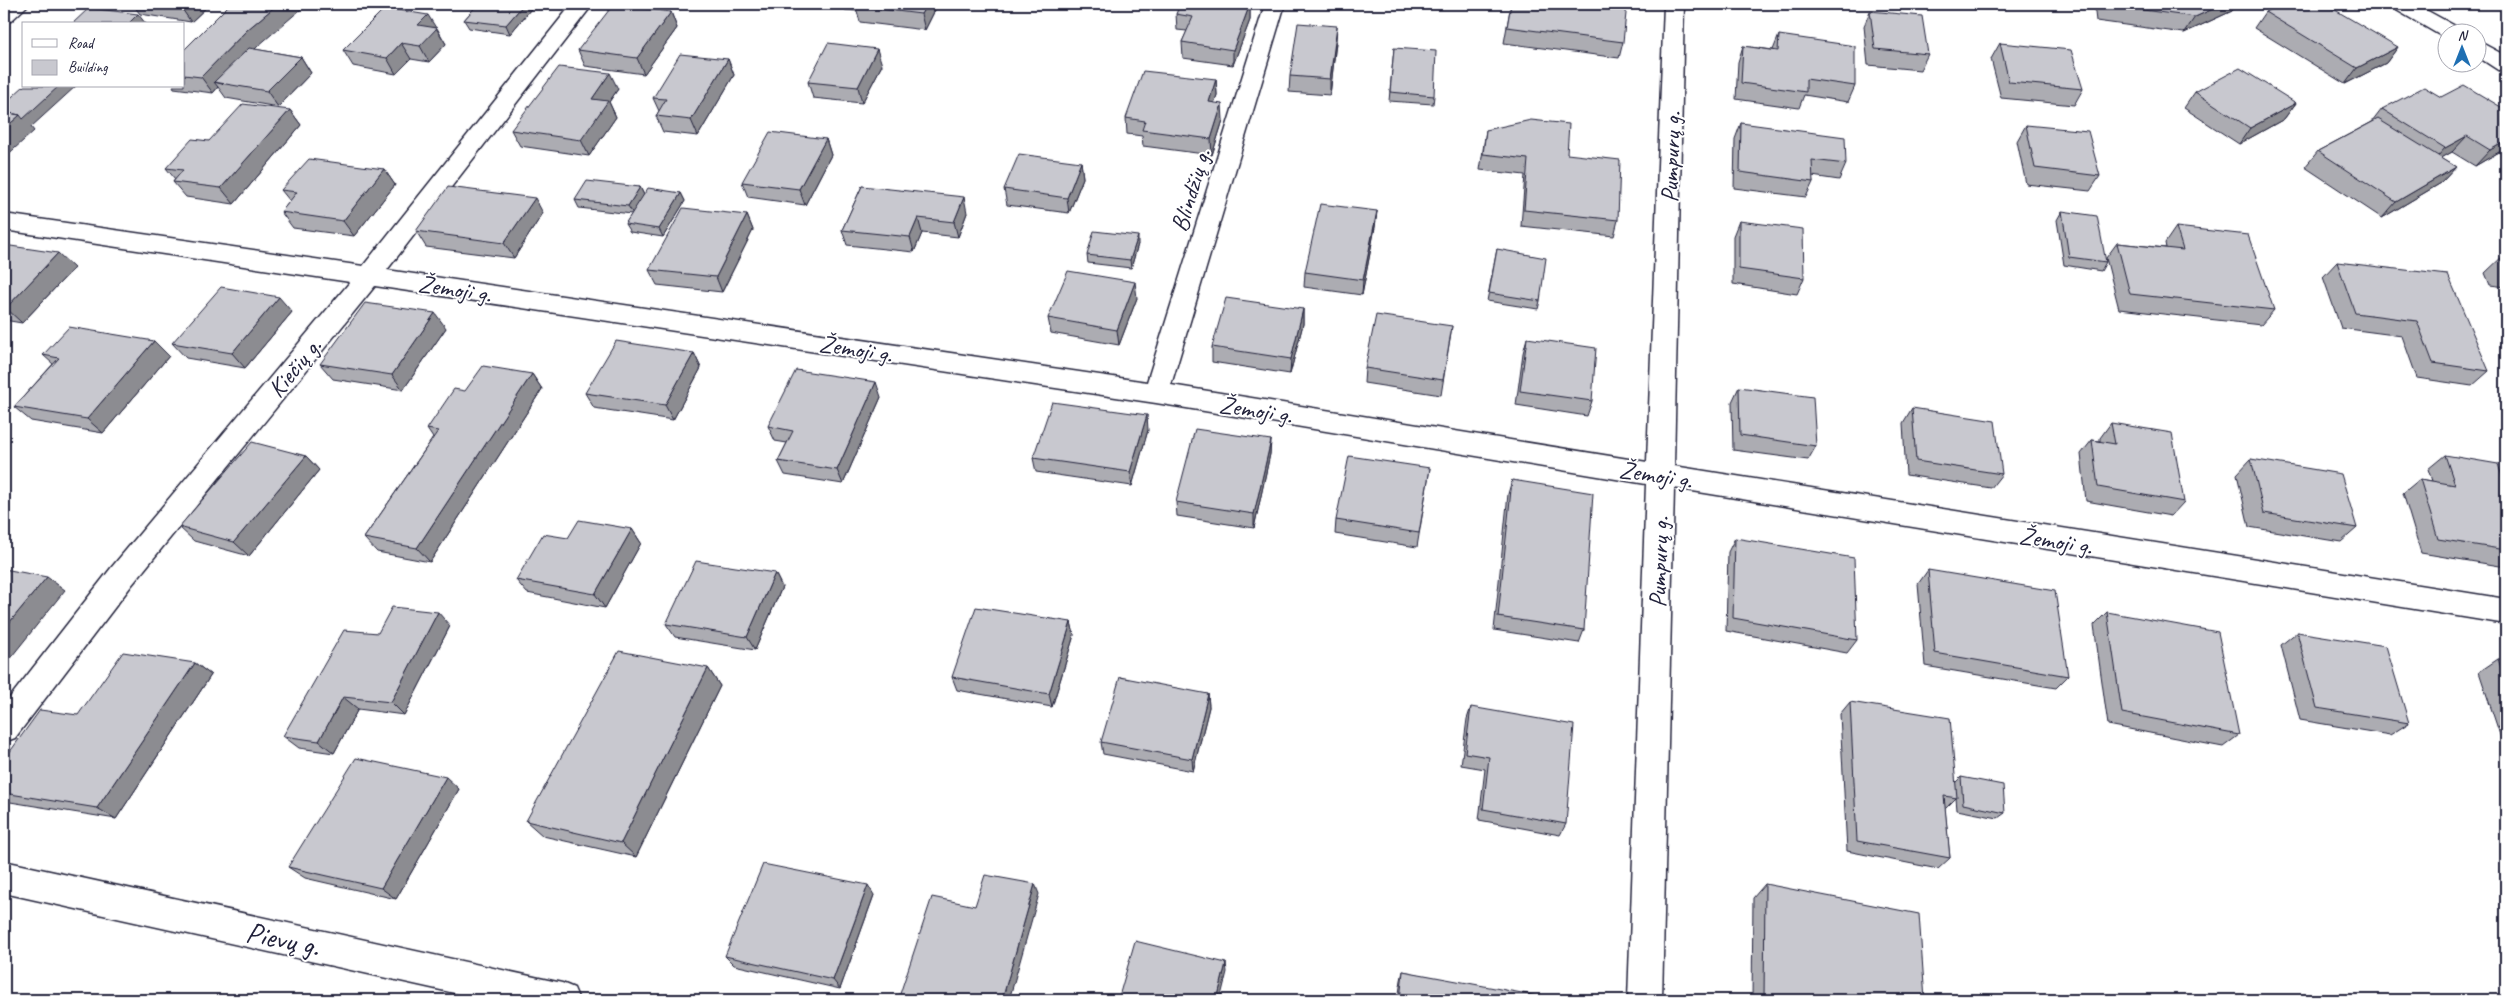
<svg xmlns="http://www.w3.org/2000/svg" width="2510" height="1004" font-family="Caveat,sans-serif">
<rect width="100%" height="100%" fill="#fff"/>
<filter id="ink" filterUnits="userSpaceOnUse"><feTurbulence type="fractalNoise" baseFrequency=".02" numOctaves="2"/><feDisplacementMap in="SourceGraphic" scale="10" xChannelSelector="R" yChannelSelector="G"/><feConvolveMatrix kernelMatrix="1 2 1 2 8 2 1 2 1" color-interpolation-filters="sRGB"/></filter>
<g filter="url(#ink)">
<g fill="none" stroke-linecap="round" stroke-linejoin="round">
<!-- minor casing -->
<g stroke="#22223b" stroke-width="3">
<path id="minor" d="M 6,4 L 29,4 L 11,21 L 4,22 L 4,6 Z
M 572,4 L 593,4 L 387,270 L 1147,382 L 1265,4 L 1285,4 L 1171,385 L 1647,462 L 1664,4 L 1684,4 L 1674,466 L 2506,599 L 2506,624 L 1674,488 L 1662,1000 L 1628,1000 L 1646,484 L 1156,403 L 375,286 L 131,586 L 15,738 L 4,742 L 4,705 L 111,568 L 350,282 L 4,230 L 4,214 L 363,266 Z
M 2390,4 L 2415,4 L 2457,27 L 2460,32 L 2448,32 L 2448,38 L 2443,37 L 2393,8 Z
M 2478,41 L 2506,56 L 2506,72 L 2498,70 L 2478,57 Z
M 4,861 L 562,983 L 574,988 L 579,1000 L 486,1000 L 4,893 Z"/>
</g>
<!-- minor -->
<use href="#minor" fill="#fff" fill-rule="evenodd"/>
</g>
<!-- wall -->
<path fill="#acacb2" stroke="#22223b" d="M 122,4 L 210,4 L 191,22 L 140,14 L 134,6 Z
M 478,4 L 535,4 L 510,34 L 469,28 L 464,20 Z
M 844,4 L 938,4 L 925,30 L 860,22 L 857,11 L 845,10 Z
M 1250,4 L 1250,20 L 1233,65 L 1183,58 L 1182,42 L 1187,31 L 1177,30 L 1176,14 Z
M 1482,4 L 1496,4 L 1495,6 Z
M 1511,4 L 1623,42 L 1619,58 L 1504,43 Z
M 2094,4 L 2237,4 L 2232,11 L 2184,33 L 2096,21 Z
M 1870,11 L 1928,54 L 1920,70 L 1868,65 L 1864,26 Z
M 671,12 L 677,28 L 644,74 L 585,66 L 578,50 Z
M 2265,12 L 2398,47 L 2386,63 L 2345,84 L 2254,28 Z
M 436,28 L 437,28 L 446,44 L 429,62 L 411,59 L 396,74 L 353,66 L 343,50 Z
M 1779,35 L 1855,86 L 1848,102 L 1804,95 L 1799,108 L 1736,99 L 1738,62 L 1743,46 L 1773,50 Z
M 1336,42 L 1330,95 L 1289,92 L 1290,76 Z
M 2000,43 L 2083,89 L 2074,105 L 2001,98 L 1991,59 Z
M 258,46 L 254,49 L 301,57 L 311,73 L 278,107 L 226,98 L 218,87 L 213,93 L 174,88 L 173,86 L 184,86 L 184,50 Z
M 1394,48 L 1434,96 L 1433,104 L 1389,101 Z
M 728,59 L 734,75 L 698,136 L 663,132 L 656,116 L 659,111 L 653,98 Z
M 882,65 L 862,103 L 813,98 L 808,82 Z
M 1216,79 L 1217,95 L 1214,103 L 1223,120 L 1212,155 L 1143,146 L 1142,136 L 1127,134 L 1126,118 Z
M 618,89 L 609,102 L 616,117 L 589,156 L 520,146 L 511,130 Z
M 2195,92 L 2296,103 L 2284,119 L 2239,144 L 2184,108 Z
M 2441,97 L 2506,110 L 2506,148 L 2475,166 L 2452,152 L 2441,158 L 2456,167 L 2441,183 L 2382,218 L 2305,167 L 2318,151 L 2372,122 L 2382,109 Z
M 290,110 L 301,125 L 234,204 L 186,197 L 173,182 L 175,179 L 166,168 L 209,141 Z
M 1741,123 L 1846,164 L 1839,180 L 1812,176 L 1813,182 L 1806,197 L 1734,188 L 1735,139 Z
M 2026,125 L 2100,176 L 2090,191 L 2026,184 L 2017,141 Z
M 1486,130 L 1567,154 L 1618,220 L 1614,236 L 1521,226 L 1525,175 L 1480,170 Z
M 826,139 L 831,155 L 805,205 L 748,197 L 742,182 Z
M 1081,162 L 1083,178 L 1069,213 L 1007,205 L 1004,189 Z
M 384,169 L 395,185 L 354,236 L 293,228 L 281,212 L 290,201 L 281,190 Z
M 862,186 L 967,213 L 958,237 L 922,233 L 914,252 L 847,245 L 842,230 Z
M 640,187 L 644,195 L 681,193 L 685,201 L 663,237 L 630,232 L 625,224 L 632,214 L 579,208 L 575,200 Z
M 1377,211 L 1375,227 L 1362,295 L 1304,287 L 1305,272 Z
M 2062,211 L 2106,262 L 2101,271 L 2064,265 L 2057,220 Z
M 543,213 L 514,258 L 426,247 L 416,231 Z
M 747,215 L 753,230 L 722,292 L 657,285 L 649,270 Z
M 1739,221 L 1804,278 L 1797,294 L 1733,284 L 1733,236 Z
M 2176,227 L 2274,310 L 2261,325 L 2119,309 L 2106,258 L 2117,243 L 2166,248 L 2165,243 Z
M 1138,244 L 1131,268 L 1088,263 L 1087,255 Z
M 4,245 L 74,268 L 22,323 L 4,320 Z
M 1497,249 L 1540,301 L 1538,309 L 1487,301 Z
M 2506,253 L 2506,287 L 2490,285 L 2485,273 Z
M 2337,262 L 2489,371 L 2472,386 L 2417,378 L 2402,336 L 2341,328 L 2323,277 Z
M 1137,298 L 1119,345 L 1051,333 L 1048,318 Z
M 1303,309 L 1303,324 L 1290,374 L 1212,362 L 1212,347 Z
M 292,312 L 245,368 L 186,358 L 172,343 Z
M 1452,326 L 1441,395 L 1364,383 L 1365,368 Z
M 446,328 L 403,390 L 333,379 L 320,364 Z
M 1527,338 L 1592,401 L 1587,416 L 1516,405 L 1523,353 Z
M 154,341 L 169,356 L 103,433 L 31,421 L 14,407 L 53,364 L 43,355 Z
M 694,353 L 701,368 L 673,420 L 594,408 L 585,393 Z
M 532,374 L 542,389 L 430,562 L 377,552 L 364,538 L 433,438 L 427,429 Z
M 1739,387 L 1816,446 L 1808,460 L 1733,450 L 1732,402 Z
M 881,397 L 843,484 L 785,475 L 778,461 L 787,443 L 775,441 L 768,426 Z
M 1912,408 L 2002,474 L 1991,488 L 1906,475 L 1903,423 Z
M 2111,423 L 2184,502 L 2171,516 L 2086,501 L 2081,454 L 2092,440 L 2100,441 L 2100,438 Z
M 1148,430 L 1132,486 L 1036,472 L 1033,458 Z
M 1271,440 L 1270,454 L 1254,528 L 1177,516 L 1176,502 Z
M 2445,455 L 2506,488 L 2506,567 L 2421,553 L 2403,493 L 2420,479 L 2432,481 L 2428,469 Z
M 306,456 L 319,470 L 249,556 L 194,541 L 179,527 Z
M 2251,459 L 2357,528 L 2341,542 L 2249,527 L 2237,474 Z
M 1430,468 L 1417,547 L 1335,534 L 1336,520 Z
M 1512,480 L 1584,630 L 1579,643 L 1494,630 L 1508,494 Z
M 632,529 L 641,543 L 605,608 L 527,593 L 516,580 L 568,538 Z
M 1735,538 L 1857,640 L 1847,653 L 1726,631 L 1728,552 Z
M 1928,570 L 2068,676 L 2056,688 L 1925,666 L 1918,584 Z
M 775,573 L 782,587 L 755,650 L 675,637 L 666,624 Z
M 2107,612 L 2239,735 L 2223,747 L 2108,725 L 2094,625 Z
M 1071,622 L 1074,635 L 1052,707 L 957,690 L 952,677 Z
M 450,626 L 404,715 L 358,709 L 334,753 L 299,748 L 283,736 L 378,633 Z
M 2297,632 L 2409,723 L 2390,735 L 2300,720 L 2281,645 Z
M 2498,659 L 2506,660 L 2506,739 L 2501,738 L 2479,672 Z
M 195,663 L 211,675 L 116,819 L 4,801 L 4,760 L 78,715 Z
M 708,668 L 720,686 L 636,857 L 543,836 L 526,821 Z
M 1208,694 L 1209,707 L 1193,771 L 1103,754 L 1101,742 Z
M 1850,702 L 1956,782 L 1961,777 L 2005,813 L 1998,818 L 1957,810 L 1956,798 L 1945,809 L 1950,858 L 1938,869 L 1847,851 L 1840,714 Z
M 1471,707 L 1566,824 L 1560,835 L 1479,820 L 1485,769 L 1461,765 L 1467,719 Z
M 459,789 L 396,899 L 305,878 L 288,867 Z
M 1765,884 L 1925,1000 L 1752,1000 L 1753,898 Z
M 874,895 L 840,989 L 734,965 L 725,956 Z
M 1403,971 L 1537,1000 L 1398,1000 L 1401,980 Z"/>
<!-- shaded-wall -->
<path fill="#8c8c91" stroke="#22223b" d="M 182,4 L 210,4 L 191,22 L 180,6 Z
M 278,4 L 307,4 L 258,46 L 222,84 L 214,82 L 218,87 L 213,93 L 201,77 L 247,30 Z
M 524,4 L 535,4 L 510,34 L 506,25 Z
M 927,4 L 938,4 L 925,30 L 921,14 Z
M 1250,4 L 1250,20 L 1233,65 L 1233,50 Z
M 2224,4 L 2237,4 L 2232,11 L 2184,33 L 2195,17 Z
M 671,12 L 677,28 L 644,74 L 637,58 Z
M 138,14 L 146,24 L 128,24 Z
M 428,15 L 446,44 L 429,62 L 420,46 L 418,25 Z
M 1337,26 L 1336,42 L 1330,95 L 1330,79 Z
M 401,43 L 411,59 L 396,74 L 387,58 Z
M 2398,47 L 2386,63 L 2345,84 L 2357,68 Z
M 877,49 L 882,65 L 862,103 L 858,87 Z
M 301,57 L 311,73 L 278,107 L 267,91 Z
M 728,59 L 734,75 L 698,136 L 691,120 Z
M 610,73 L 618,89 L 609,102 L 616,117 L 589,156 L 581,140 L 592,99 Z
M 1216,79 L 1217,95 L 1209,118 L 1209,102 Z
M 59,86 L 76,86 L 31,127 L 34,131 L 4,158 L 4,129 L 20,115 Z
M 2296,103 L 2284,119 L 2239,144 L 2250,128 Z
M 1222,104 L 1223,120 L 1212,155 L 1211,139 Z
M 290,110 L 301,125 L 234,204 L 221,188 Z
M 2467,136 L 2452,152 L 2431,164 L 2445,148 Z
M 826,139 L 831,155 L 805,205 L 799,189 Z
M 2506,141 L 2506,148 L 2475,166 L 2490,150 Z
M 1081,162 L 1083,178 L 1069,213 L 1067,198 Z
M 2456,167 L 2441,183 L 2382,218 L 2396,202 Z
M 384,169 L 395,185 L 354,236 L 343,221 Z
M 640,187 L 644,195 L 633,214 L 628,206 Z
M 681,193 L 685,201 L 663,237 L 659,229 Z
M 964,197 L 967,213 L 958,237 L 954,222 Z
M 535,198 L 543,213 L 514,258 L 504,243 Z
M 1377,211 L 1375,227 L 1362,295 L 1363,280 Z
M 747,215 L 753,230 L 722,292 L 716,277 Z
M 918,218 L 922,233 L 914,252 L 910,237 Z
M 1138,236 L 1138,244 L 1131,268 L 1130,260 Z
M 58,253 L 74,268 L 22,323 L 6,308 Z
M 1135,282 L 1137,298 L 1119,345 L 1117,330 Z
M 279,297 L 292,312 L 245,368 L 232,353 Z
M 1303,309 L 1303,324 L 1290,374 L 1291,359 Z
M 435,313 L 446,328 L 403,390 L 392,375 Z
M 154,341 L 169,356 L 103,433 L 87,419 Z
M 694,353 L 701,368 L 673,420 L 665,405 Z
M 532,374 L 542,389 L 430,562 L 417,548 Z
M 876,382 L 881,397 L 843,484 L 837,470 Z
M 1147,415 L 1148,430 L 1132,486 L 1130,472 Z
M 1271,440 L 1270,454 L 1254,528 L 1254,514 Z
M 306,456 L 319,470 L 249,556 L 234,542 Z
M 632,529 L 641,543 L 605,608 L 595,594 Z
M 775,573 L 782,587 L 755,650 L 747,637 Z
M 47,577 L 65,590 L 4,666 L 4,629 Z
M 438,612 L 450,626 L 404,715 L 391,702 Z
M 1071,622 L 1074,635 L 1052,707 L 1049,694 Z
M 195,663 L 211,675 L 116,819 L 97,808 Z
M 708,668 L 720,686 L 636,857 L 621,843 Z
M 1208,694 L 1209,707 L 1193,771 L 1192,759 Z
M 343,697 L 358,709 L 334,753 L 319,741 Z
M 446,777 L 459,789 L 396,899 L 381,888 Z
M 1035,884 L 1039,894 L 1009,1000 L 1002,1000 Z
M 868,885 L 874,895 L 840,989 L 833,980 Z
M 1226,963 L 1227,972 L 1220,1000 L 1217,1000 Z"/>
<!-- building -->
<path fill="#c8c8cf" stroke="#22223b" d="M 165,4 L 182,4 L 180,6 Z
M 230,4 L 278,4 L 247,30 L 201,77 L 184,75 L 184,50 Z
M 478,4 L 524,4 L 506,25 L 464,20 Z
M 857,4 L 927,4 L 921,14 L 855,6 Z
M 1180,4 L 1250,4 L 1233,50 L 1182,42 L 1193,17 L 1176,14 Z
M 1511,4 L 1627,4 L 1623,42 L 1507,27 Z
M 2105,4 L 2224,4 L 2195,17 L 2106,5 Z
M 2281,4 L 2325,4 L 2398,47 L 2357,68 L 2265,12 Z
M 613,5 L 671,12 L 637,58 L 578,50 Z
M 89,8 L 138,14 L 128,24 L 72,24 Z
M 385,8 L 428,15 L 418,25 L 437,28 L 420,46 L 401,43 L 387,58 L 343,50 Z
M 1870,11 L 1922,16 L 1928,54 L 1875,49 Z
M 1298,23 L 1337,26 L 1330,79 L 1290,76 Z
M 1779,35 L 1855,46 L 1855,86 L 1806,79 L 1806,92 L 1741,83 L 1743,46 L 1778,51 Z
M 828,43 L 877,49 L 858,87 L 808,82 Z
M 2000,43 L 2071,50 L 2083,89 L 2009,82 Z
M 249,48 L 301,57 L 267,91 L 214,82 Z
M 1394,48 L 1436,51 L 1434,96 L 1390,92 Z
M 680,54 L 728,59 L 691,120 L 656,116 L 666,99 L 653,98 Z
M 559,67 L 610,73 L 592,99 L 608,101 L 581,140 L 511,130 Z
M 2240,68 L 2296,103 L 2250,128 L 2195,92 Z
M 1143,71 L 1216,79 L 1209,102 L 1222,104 L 1211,139 L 1142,130 L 1145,121 L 1126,118 Z
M 2464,85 L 2506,110 L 2506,141 L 2490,150 L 2467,136 L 2445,148 L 2382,109 L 2424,87 L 2441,97 Z
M 24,86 L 59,86 L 23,119 L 20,115 L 4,112 L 4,104 Z
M 243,104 L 290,110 L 221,188 L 173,182 L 183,170 L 166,168 L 192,139 L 209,141 Z
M 4,112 L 20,115 L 4,129 Z
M 2378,119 L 2456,167 L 2396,202 L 2318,151 Z
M 1531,120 L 1569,124 L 1567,154 L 1620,160 L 1618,220 L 1524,210 L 1528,159 L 1483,154 L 1486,130 Z
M 1741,123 L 1845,137 L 1846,164 L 1812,160 L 1813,182 L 1740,172 Z
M 2026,125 L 2088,131 L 2100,176 L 2035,168 Z
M 770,132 L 826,139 L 799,189 L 742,182 Z
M 1019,154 L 1081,162 L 1067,198 L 1004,189 Z
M 309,159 L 384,169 L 343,221 L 281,212 L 297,192 L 281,190 Z
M 587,181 L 640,187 L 628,206 L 575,200 Z
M 862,186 L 964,197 L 954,222 L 918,218 L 910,237 L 842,230 Z
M 448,187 L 535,198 L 504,243 L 416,231 Z
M 648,188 L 681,193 L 659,229 L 625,224 Z
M 1320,204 L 1377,211 L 1363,280 L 1305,272 Z
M 683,208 L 747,215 L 716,277 L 649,270 Z
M 2062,211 L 2097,216 L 2106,262 L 2069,257 Z
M 1739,221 L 1803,229 L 1804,278 L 1739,269 Z
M 2176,227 L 2248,235 L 2274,310 L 2130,294 L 2117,243 L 2183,250 Z
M 1094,231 L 1138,236 L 1130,260 L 1087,255 Z
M 4,245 L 58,253 L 6,308 L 4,308 Z
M 1497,249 L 1546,258 L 1540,301 L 1489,293 Z
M 2506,253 L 2506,270 L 2501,258 Z
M 2337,262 L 2448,275 L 2489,371 L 2433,363 L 2417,321 L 2355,313 Z
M 1068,271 L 1135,282 L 1117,330 L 1048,318 Z
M 221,287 L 279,297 L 232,353 L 172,343 Z
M 1226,298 L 1303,309 L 1291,359 L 1212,347 Z
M 365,303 L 435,313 L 392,375 L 320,364 Z
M 1376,315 L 1452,326 L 1443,380 L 1365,368 Z
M 69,327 L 154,341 L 87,419 L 14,407 L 59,358 L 43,355 Z
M 1527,338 L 1596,348 L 1592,401 L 1520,391 Z
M 616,341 L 694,353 L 665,405 L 585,393 Z
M 483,366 L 532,374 L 417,548 L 364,538 L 438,431 L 427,429 L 454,389 L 465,391 Z
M 796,370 L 876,382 L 837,470 L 778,461 L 793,431 L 768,426 Z
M 1739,387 L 1813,397 L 1816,446 L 1740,435 Z
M 1052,402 L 1147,415 L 1130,472 L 1033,458 Z
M 1912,408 L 1995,421 L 2002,474 L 1916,461 Z
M 2111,423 L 2172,433 L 2184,502 L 2098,487 L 2092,440 L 2115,444 Z
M 1195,429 L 1271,440 L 1254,514 L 1176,502 Z
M 252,442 L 306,456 L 234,542 L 179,527 Z
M 2445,455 L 2498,464 L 2506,488 L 2506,550 L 2438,539 L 2420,479 L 2455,485 Z
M 1349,456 L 1430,468 L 1419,533 L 1336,520 Z
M 2251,459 L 2341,474 L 2357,528 L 2264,513 Z
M 1512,480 L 1593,493 L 1584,630 L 1498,617 Z
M 579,520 L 632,529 L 595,594 L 516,580 L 543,534 L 568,538 Z
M 1735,538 L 1854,558 L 1857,640 L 1733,618 Z
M 696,561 L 775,573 L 747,637 L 666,624 Z
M 4,569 L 47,577 L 4,629 Z
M 1928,570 L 2055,591 L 2068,676 L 1935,653 Z
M 392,607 L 438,612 L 391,702 L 343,697 L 319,741 L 283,736 L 344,630 L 378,633 Z
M 976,607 L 1071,622 L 1049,694 L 952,677 Z
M 2107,612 L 2218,632 L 2239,735 L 2122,713 Z
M 2297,632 L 2386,646 L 2409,723 L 2317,708 Z
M 619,651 L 708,668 L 621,843 L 526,821 Z
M 123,652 L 195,663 L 97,808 L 4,793 L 4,760 L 40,710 L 78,715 Z
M 2498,659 L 2506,660 L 2506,683 Z
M 1120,677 L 1208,694 L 1192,759 L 1101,742 Z
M 1850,702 L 1950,718 L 1957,798 L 1944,796 L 1950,858 L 1857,841 Z
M 1471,707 L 1574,725 L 1566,824 L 1483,809 L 1489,757 L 1465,753 Z
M 356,758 L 446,777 L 381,888 L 288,867 Z
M 1961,777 L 2003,785 L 2005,813 L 1963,804 Z
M 763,864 L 868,885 L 833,980 L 725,956 Z
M 985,875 L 1035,884 L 1002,1000 L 898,1000 L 932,897 L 975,906 Z
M 1765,884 L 1919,914 L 1925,1000 L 1764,1000 Z
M 1135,941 L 1226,963 L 1217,1000 L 1118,1000 Z
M 1403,971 L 1538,996 L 1537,1000 L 1400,1000 Z"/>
</g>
<g text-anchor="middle" stroke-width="4" stroke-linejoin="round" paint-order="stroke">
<!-- street labels -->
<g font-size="25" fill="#22223b" stroke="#fff">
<text transform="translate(1670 157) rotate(-88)" y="9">Pumpurų g.</text>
<text transform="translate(1190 190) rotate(-73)" y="9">Blindžių g.</text>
<text transform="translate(455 288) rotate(9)" y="9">Žemoji g.</text>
<text transform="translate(856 348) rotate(9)" y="9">Žemoji g.</text>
<text transform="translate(294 367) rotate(-50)" y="9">Kiečių g.</text>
<text transform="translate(1256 409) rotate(9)" y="9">Žemoji g.</text>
<text transform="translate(1656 474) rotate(9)" y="9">Žemoji g.</text>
<text transform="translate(2056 540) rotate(9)" y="9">Žemoji g.</text>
<text transform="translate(1658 562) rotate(-88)" y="9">Pumpurų g.</text>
</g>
<!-- near-street labels -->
<g font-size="30" fill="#22223b" stroke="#fff">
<text transform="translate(283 939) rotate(12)" y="10">Pievų g.</text>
</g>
</g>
<!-- margin -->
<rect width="2510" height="1004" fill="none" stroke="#fff" stroke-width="20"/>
<rect x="10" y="10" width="2490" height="984" fill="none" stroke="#22223b" stroke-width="2" filter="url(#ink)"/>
<!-- legend -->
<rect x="22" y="22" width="162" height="65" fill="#ffffff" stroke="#a7a7b1"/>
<rect x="32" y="39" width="25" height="8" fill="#ffffff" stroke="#a7a7b1"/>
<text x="68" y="48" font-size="15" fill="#22223b">Road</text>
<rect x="32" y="60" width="25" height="15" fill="#c8c8cf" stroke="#a7a7b1"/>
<text x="68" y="72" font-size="15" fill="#22223b">Building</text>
<!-- north arrow -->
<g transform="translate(2462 48)"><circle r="24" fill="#ffffff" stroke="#a7a7b1"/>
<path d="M0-4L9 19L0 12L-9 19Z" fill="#1f6fb2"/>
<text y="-8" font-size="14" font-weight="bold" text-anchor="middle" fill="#22223b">N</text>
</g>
</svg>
